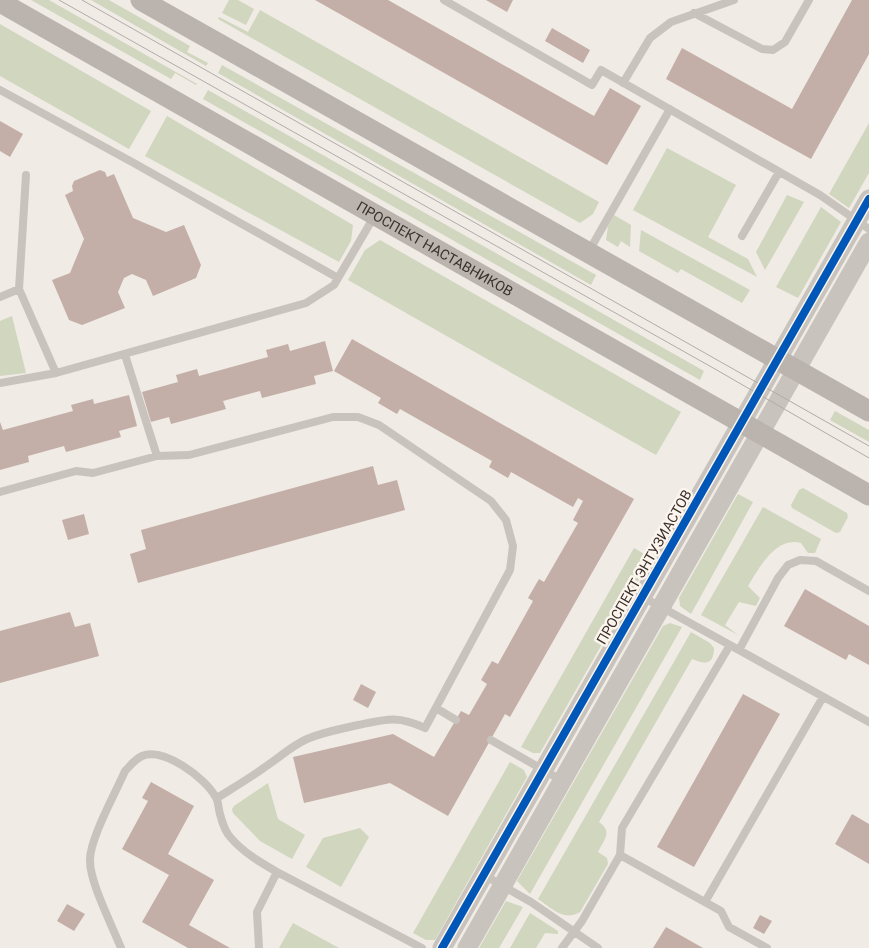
<svg xmlns="http://www.w3.org/2000/svg" width="869" height="948" font-family="Roboto,sans-serif">
<rect width="100%" height="100%" fill="#f0ebe5"/>
<!-- green -->
<path fill="#d1d6bf" d="M 31,0 L 49,0 L 197,84 L 196,85 L 175,73 L 171,79 Z
M 91,0 L 109,0 L 190,46 L 187,52 L 208,63 L 206,66 Z
M 229,0 L 238,0 L 254,9 L 246,25 L 222,13 Z
M 260,10 L 599,202 L 593,214 L 580,223 L 218,19 L 219,17 L 248,32 Z
M 0,24 L 151,111 L 129,149 L 0,76 Z
M 222,65 L 596,275 L 591,285 L 218,73 Z
M 208,90 L 704,371 L 700,380 L 203,99 Z
M 167,116 L 353,225 L 351,241 L 339,262 L 145,156 Z
M 869,123 L 869,173 L 849,208 L 829,194 Z
M 667,148 L 736,185 L 708,237 L 748,259 L 757,277 L 633,210 Z
M 787,195 L 804,202 L 765,270 L 756,252 Z
M 821,207 L 841,222 L 798,298 L 776,287 Z
M 614,215 L 631,225 L 630,247 L 621,241 L 618,247 L 606,240 L 608,226 Z
M 641,230 L 750,290 L 742,303 L 681,269 L 678,273 L 639,251 Z
M 380,240 L 681,412 L 656,455 L 348,280 L 365,250 Z
M 12,316 L 26,373 L 0,376 L 0,321 Z
M 835,411 L 869,430 L 869,442 L 830,420 Z
M 803,488 L 847,513 L 848,517 L 840,532 L 836,533 L 792,508 L 791,505 L 799,490 Z
M 738,494 L 753,502 L 691,614 L 680,606 L 679,598 Z
M 763,507 L 821,539 L 815,553 L 808,553 L 801,543 C 776,536 759,568 748,586 L 760,598 L 756,606 L 739,602 L 725,625 L 738,635 L 701,615 Z
M 634,548 L 651,558 L 540,753 L 533,753 L 521,747 Z
M 670,623 L 682,627 L 530,894 L 517,881 L 663,626 Z
M 691,632 L 710,643 L 714,648 C 714,666 704,664 692,659 L 599,822 C 613,832 604,839 598,852 L 607,858 L 608,864 L 580,912 C 563,922 552,908 538,899 Z
M 510,762 L 524,770 L 527,777 L 435,940 L 426,940 L 413,933 Z
M 268,783 L 278,819 L 305,835 L 292,859 L 260,841 L 233,813 L 232,809 L 234,806 Z
M 360,828 L 369,837 L 341,887 L 306,867 L 323,838 Z
M 506,901 L 523,907 L 499,948 L 479,948 Z
M 530,913 L 558,931 L 558,934 L 545,933 L 536,948 L 510,948 Z
M 293,923 L 339,948 L 279,948 Z"/>
<!-- building -->
<path fill="#c3afa7" d="M 315,0 L 388,0 L 594,116 L 610,88 L 641,106 L 607,165 Z
M 486,0 L 513,0 L 507,12 Z
M 852,0 L 869,0 L 869,54 L 811,159 L 666,79 L 682,48 L 792,109 Z
M 552,28 L 590,50 L 583,63 L 545,41 Z
M 0,121 L 23,134 L 10,157 L 0,151 Z
M 100,170 L 105,172 L 107,177 L 114,174 L 133,218 L 166,232 L 184,225 L 201,265 L 196,278 L 153,296 L 146,280 L 132,274 L 124,278 L 118,292 L 125,308 L 82,325 L 69,320 L 52,280 L 70,273 L 84,239 L 65,195 L 73,191 L 72,186 L 74,181 Z
M 352,339 L 634,499 L 510,717 L 505,714 L 448,816 L 390,783 L 304,803 L 293,757 L 393,734 L 434,757 L 461,711 L 469,715 L 487,684 L 481,680 L 492,661 L 498,664 L 533,601 L 528,598 L 539,579 L 544,582 L 578,523 L 573,520 L 583,501 L 578,498 L 573,507 L 511,472 L 508,478 L 489,467 L 492,461 L 400,409 L 397,414 L 378,403 L 381,398 L 334,371 Z
M 325,341 L 333,371 L 314,376 L 316,384 L 262,398 L 260,391 L 223,401 L 226,409 L 171,424 L 169,417 L 151,422 L 142,392 L 178,382 L 176,375 L 197,369 L 199,376 L 268,357 L 266,350 L 288,344 L 290,351 Z
M 129,395 L 137,426 L 119,431 L 121,437 L 66,452 L 64,446 L 28,456 L 29,462 L 0,470 L 0,422 L 3,430 L 73,411 L 71,405 L 93,399 L 94,404 Z
M 373,466 L 378,485 L 397,480 L 405,510 L 138,583 L 130,554 L 146,549 L 141,530 Z
M 84,514 L 89,534 L 68,540 L 62,520 Z
M 805,589 L 869,626 L 869,665 L 849,654 L 846,660 L 784,626 Z
M 70,612 L 75,627 L 90,623 L 99,656 L 0,683 L 0,631 Z
M 361,684 L 376,692 L 368,708 L 353,700 Z
M 743,694 L 780,714 L 694,867 L 657,847 Z
M 151,782 L 194,806 L 168,854 L 214,880 L 189,925 L 230,948 L 188,948 L 142,922 L 169,875 L 122,849 L 148,801 L 142,798 Z
M 852,814 L 869,824 L 869,864 L 835,844 Z
M 67,904 L 85,914 L 74,931 L 57,921 Z
M 760,915 L 772,921 L 764,934 L 753,928 Z
M 666,927 L 703,948 L 653,948 Z"/>
<g fill="none" stroke-linecap="round" stroke-linejoin="round">
<!-- service -->
<path stroke="#c9c3be" stroke-width="8" d="M 444,0 L 592,85 L 601,70 L 820,195 L 869,229
M 694,13 L 762,49 L 773,50 L 785,42 L 809,0
M 623,83 L 650,38 L 671,22 L 734,0
M 0,90 L 132,162 L 338,278
M 26,175 L 19,289 L 56,373 L 306,303 L 334,285 L 375,215
M 742,236 L 779,172
M 589,251 L 670,109
M 0,297 L 19,289
M 125,355 L 157,456
M 0,383 L 56,373
M 0,492 L 76,471 L 93,473 L 157,456 L 189,455 L 333,417 L 358,417 L 379,425 L 491,501 L 506,520 L 513,546 L 510,570 L 425,728 C 398,715 386,719 358,725 C 341,729 323,732 307,739 C 291,746 279,758 265,767 C 250,778 233,788 217,798
M 643,597 L 869,722
M 739,650 L 778,578 L 788,565 L 800,560 L 816,561 L 869,591
M 436,708 L 456,720
M 491,740 L 561,780
M 620,855 L 721,911 L 729,927 L 767,948
M 277,872 L 422,948
M 484,875 L 531,902 L 598,948
M 705,902 L 823,697
M 121,948 C 112,925 90,883 90,861 C 89,840 116,792 125,771 C 130,766 135,759 142,756 C 164,747 205,778 215,796 C 219,801 218,808 220,814 C 222,822 226,833 231,838 C 244,853 260,862 277,872 L 257,912 L 259,948
M 562,948 L 582,921 L 620,855 L 622,828 L 730,645"/>
<!-- tertiary -->
<path stroke="#c9c3be" stroke-width="19" d="M 442,948 L 869,199
M 467,948 L 869,242"/>
<!-- secondary -->
<g stroke="#bab3ae" stroke-width="21">
<path d="M 141,0 L 869,411"/>
<path id="s1" d="M 0,2 L 869,495"/>
</g>
<!-- tram -->
<path stroke="#b1aca8" stroke-width="1" d="M 59,0 L 715,369 L 869,458
M 82,0 L 869,446"/>
<!-- cycleway casing -->
<g stroke="#fbf5ee" stroke-width="11">
<path id="cycleway" d="M 442,948 L 869,199"/>
</g>
<!-- cycleway -->
<use href="#cycleway" stroke="#0057b8" stroke-width="8"/>
</g>
<g text-anchor="middle" stroke-width="5" stroke-linejoin="round" paint-order="stroke">
<!-- street labels -->
<g font-size="14" fill="#3b302b" stroke="#fbf5ee">
<text dy="5" stroke="none"><textPath href="#s1" startOffset="500">ПРОСПЕКТ НАСТАВНИКОВ</textPath></text>
<text transform="translate(644 567) rotate(-60)" y="5">ПРОСПЕКТ ЭНТУЗИАСТОВ</text>
</g>
</g>
</svg>
